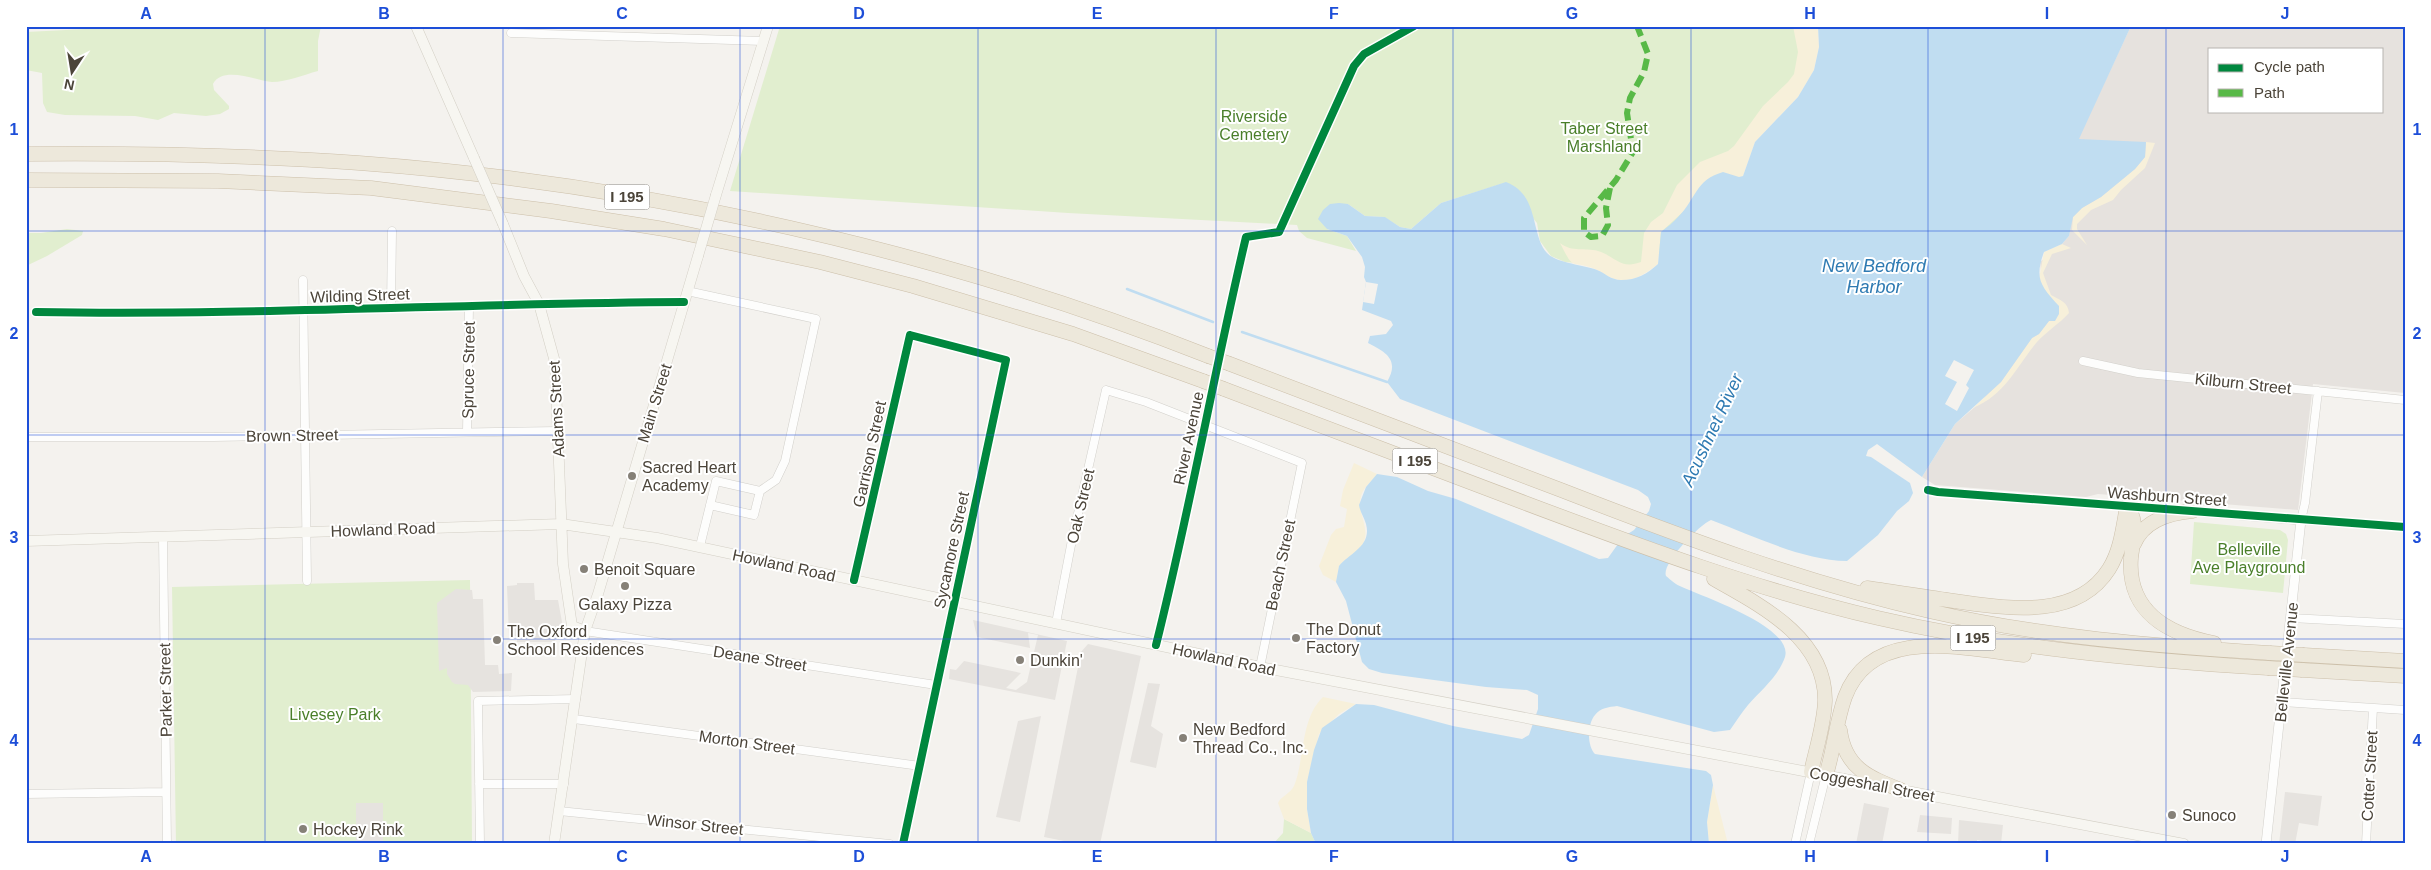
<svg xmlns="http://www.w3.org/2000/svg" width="2431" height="870" font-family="Helvetica,sans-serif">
<rect width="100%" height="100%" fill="#f4f2ee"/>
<!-- industrial -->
<path fill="#e6e2de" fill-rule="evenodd" d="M 2131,26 L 2405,26 L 2405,393 L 2313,384 L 2298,510 L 2098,494 L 2086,497 L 1935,485 L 1922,477 L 1955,424 L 1983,400 L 2043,289 L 2040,262 L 2062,244 L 2069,236 L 2078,139 ZM 2210,49 L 2382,49 L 2382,111 L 2210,111 Z"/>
<!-- green -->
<path fill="#e1eecf" d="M 145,26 L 321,26 L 318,41 L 318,71 C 303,75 287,82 272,82 C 257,81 223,65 213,84 L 214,90 L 229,106 L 229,109 L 220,114 L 206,116 L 174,113 L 158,120 L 135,116 L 65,115 L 47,112 L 43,103 L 42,73 L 26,70 L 26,32 Z
M 780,26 L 1814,26 L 1811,54 L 1648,269 L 1565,262 L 1551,256 L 1540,241 L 1537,223 L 1504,183 L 1441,203 L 1411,229 L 1400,227 L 1384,217 L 1365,216 L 1348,204 L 1327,229 L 1347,236 L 1356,251 L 1307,238 L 1299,231 L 1297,225 L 1068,213 L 730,191 Z
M 67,229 L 83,231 L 82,235 L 47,256 L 26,266 L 26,233 L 41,233 Z
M 2194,522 L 2280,530 L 2286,534 L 2288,540 L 2283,593 L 2190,584 Z
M 470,580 L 472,844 L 176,844 L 172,587 Z
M 1284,819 L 1311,833 L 1316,844 L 1273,844 L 1283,833 Z"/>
<!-- sand -->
<path fill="#f7f0da" d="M 1793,26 L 1818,26 L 1819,47 L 1814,70 L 1798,97 L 1755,142 L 1743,176 L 1685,210 L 1661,232 L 1658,264 C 1646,274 1629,285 1612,278 C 1606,276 1601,271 1595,269 C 1570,259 1575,273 1560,243 C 1573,253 1584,247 1598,251 C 1615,256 1620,270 1641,262 L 1644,233 L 1651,222 L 1663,213 L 1677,185 L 1700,162 L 1728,151 L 1734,146 L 1763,106 L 1788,82 L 1794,74 L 1798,52 Z
M 2146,142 L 2155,143 L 2145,168 L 2121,190 L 2113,200 L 2091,210 L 2077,224 L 2077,229 L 2087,245 L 2072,230 L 2073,217 L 2082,208 L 2101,197 L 2135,169 L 2145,157 Z
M 2062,244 L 2071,248 L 2052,254 L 2043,273 L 2051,295 C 2060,300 2068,302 2069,313 C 2059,324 2047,331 2037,342 C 2015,368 2007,393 1973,408 L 2001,382 L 2032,338 L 2039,334 L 2049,321 L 2043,289 L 2039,279 L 2044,252 Z
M 1354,463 L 1377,474 C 1372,481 1363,488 1361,496 C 1356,515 1374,531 1360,549 C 1354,556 1345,558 1339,566 L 1336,582 L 1323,575 L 1319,566 L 1331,535 L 1336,529 L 1344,527 L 1347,509 L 1340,506 L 1343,490 Z
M 1323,697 L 1356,704 L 1339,714 L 1319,734 L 1307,782 L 1307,809 L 1311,833 L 1284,819 L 1278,803 C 1281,796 1290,794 1294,786 C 1305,759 1300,719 1323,697 Z
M 1713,785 L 1728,844 L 1709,844 L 1707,822 Z"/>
<!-- parking -->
<path fill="#e6e3df" d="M 517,583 L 534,583 L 535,600 L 558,600 L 564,633 L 556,632 L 555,642 L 517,642 L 517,636 L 509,636 L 507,586 L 517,585 Z
M 456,589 L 472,590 L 473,599 L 483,599 L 485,665 L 498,665 L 499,674 L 512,673 L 511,691 L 473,692 L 468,685 L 455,684 L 452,682 L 447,674 L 447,668 L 439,671 L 437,603 Z
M 973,620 L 1067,641 L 1055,700 L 949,679 L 950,669 L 956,670 L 964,661 L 1021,673 L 1006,688 L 1016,690 L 1027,682 L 1038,635 L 1028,633 L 1030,648 L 977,637 Z
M 1088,644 L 1141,656 L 1100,844 L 1079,844 L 1044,837 L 1081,652 Z
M 1148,683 L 1160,684 L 1151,726 L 1163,734 L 1156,768 L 1130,762 Z
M 1041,716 L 1020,822 L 996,817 L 1018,721 Z
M 2285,792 L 2322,796 L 2318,826 L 2299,823 L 2295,844 L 2279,844 Z
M 356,803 L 383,803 L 383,844 L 356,844 Z
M 1864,803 L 1889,808 L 1882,844 L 1856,844 Z
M 1920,815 L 1952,818 L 1951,834 L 1917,832 Z
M 1959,820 L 2003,825 L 2001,844 L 1977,840 L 1977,844 L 1958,844 Z"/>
<!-- water -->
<path fill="#c0ddf1" d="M 1818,26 L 2131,26 L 2079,139 L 2146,142 L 2145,157 L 2135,169 L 2101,197 L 2082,208 L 2073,217 L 2069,236 L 2062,244 L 2044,252 C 2034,279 2041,286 2059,306 L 2059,314 L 2055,321 L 2049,321 L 2039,334 L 2032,338 L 2001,382 L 1955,424 L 1922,477 L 1877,444 L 1868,450 L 1866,456 L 1871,457 L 1910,483 L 1913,493 L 1909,501 L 1897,511 L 1878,535 L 1847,561 C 1801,560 1754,536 1711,520 C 1699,525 1661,564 1666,576 C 1671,580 1676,585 1682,587 C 1701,596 1794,627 1785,657 C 1778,677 1761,690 1748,705 C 1741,713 1736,722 1730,730 L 1714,732 L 1617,706 C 1609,707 1600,708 1595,715 C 1587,724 1587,746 1595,754 L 1706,771 L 1711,775 L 1713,785 L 1707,822 L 1709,844 L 1316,844 L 1311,833 L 1307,809 L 1307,782 L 1314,750 L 1322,728 L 1356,704 L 1374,705 L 1453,726 L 1522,739 L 1529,735 L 1538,709 L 1538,695 L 1527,690 L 1486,687 L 1382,673 L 1369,669 L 1362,662 L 1346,601 L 1336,582 L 1339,566 C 1350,553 1372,546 1366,524 C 1364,517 1360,512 1359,505 L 1366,487 L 1377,474 L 1397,477 L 1428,491 L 1456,499 L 1599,559 L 1608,558 L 1623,537 L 1634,530 L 1649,511 L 1651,504 L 1648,497 L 1638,490 L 1400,399 L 1387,382 C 1400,360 1386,352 1368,343 L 1370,336 L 1386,334 L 1393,325 L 1391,321 L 1362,310 L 1366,282 L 1364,277 L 1365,267 L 1362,257 L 1347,236 L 1327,229 L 1318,219 L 1323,210 L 1330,204 L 1339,203 L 1348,204 L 1365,216 L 1385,217 L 1400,227 L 1411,229 L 1441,203 L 1506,182 C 1540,195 1530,234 1547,253 C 1556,263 1584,265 1597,270 C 1605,273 1611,280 1621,280 C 1637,280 1647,274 1658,264 L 1661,232 C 1667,227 1674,222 1679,216 C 1696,199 1695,180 1723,172 L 1739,177 L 1743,176 L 1755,142 L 1798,97 L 1814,70 L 1819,47 Z"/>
<!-- pier -->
<path fill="#f4f2ee" d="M 1366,282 L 1378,284 L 1374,304 L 1363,302 Z
M 1954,360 L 1974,370 L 1966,385 L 1969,388 L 1957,411 L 1945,404 L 1957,382 L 1945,376 Z"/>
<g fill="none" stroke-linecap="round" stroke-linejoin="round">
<!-- stream -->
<path stroke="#c0ddf1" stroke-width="2.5" d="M 1127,289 L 1213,322
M 1242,332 L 1387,382"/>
<!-- minor casing -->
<g stroke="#d2d0cb" stroke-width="9">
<path id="minor" d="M 511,33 L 763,41
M 303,280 L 307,581
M 687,291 L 816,319 L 785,461 L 776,480 L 760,491 L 716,481 L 700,546
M 391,308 L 392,231
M 36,312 C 252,316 468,303 684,302
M 2083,361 L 2138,373 L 2405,400
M 2318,391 L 2305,503 L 2301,520 L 2405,527
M 467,432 L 469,307
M 26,437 L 213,437 L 558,431
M 1928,490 L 1938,492 L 2127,506
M 710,505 L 754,515 L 760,491
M 163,537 L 167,844
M 854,580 L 910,335 L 1006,360 L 903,844
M 2291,618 L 2405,624
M 1056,623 L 1072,540 L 1106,390 L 1146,402 L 1302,463 L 1260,667
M 585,631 L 936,685
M 1156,645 C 1190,510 1214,372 1246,237 L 1279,232 L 1354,66 L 1364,54 L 1414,26
M 2281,702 L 2405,710
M 574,719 L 920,766
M 479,784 L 564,784
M 26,794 L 166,792
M 559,811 L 890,844
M 480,844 L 478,701 L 576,699
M 1795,844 L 1811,772
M 1809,844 L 1826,775
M 2366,844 L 2373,708"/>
</g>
<!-- tertiary casing -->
<g stroke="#d2d0cb" stroke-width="10">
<path id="tertiary" d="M 2127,506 L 2176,510
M 2189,511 L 2301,520 L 2266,844"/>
</g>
<!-- secondary casing -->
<g stroke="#d3cfc5" stroke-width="11">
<path id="secondary" d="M 416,26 L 474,158
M 716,195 L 768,26
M 503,224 L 524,276 L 539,304 L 555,362 L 563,564 L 572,626 L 585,631
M 26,541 L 561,524 L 657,538 L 1260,667 L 1881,786
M 1896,789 L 2184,844
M 554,844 L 585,631 L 598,594 L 698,256"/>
</g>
<!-- motorway casing -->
<g stroke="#ccbfa9" stroke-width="15">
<path id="motorway" d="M 26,154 C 137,153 248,155 359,163 C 645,184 942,251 1208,356
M 26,180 L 218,181 L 371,188 L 551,211 L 664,229 L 820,262 L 913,286 L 1073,334 L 1203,381
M 1230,364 C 1340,406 1451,448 1561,490 C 1682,537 1802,582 1929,611 C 2042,637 2155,646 2270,653
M 1224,389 C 1324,427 1425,465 1525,503 C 1642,547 1757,590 1878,618 C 2007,648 2137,660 2268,668
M 2127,506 C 2139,522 2133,540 2131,558 C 2127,612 2168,634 2214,643
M 2134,544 C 2144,520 2169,513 2193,511
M 1714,579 C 1760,605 1826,638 1825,701 C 1824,725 1816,749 1811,772
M 1867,588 C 1896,592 1925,597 1954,601 C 2006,608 2076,621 2109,569 C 2121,550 2123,527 2127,506
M 2304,655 L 2405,661
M 2302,670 L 2405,676
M 1840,730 C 1845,768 1868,777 1901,790
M 1826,775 C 1834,750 1836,722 1845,697 C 1872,624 1965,649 2024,655"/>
</g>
<!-- minor -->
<use href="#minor" stroke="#fdfdfc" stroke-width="8"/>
<!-- tertiary -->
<use href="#tertiary" stroke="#fdfdfc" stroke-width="9"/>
<!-- secondary -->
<use href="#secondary" stroke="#f7f6f1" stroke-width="10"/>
<!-- motorway -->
<use href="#motorway" stroke="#ede8db" stroke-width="14"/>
<!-- secondary-bridge casing -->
<g stroke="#d3cfc5" stroke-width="11" stroke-linecap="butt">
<path id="secondary-bridge" d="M 474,158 L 503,224
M 698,256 L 716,195"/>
</g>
<!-- motorway-bridge casing -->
<g stroke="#ccbfa9" stroke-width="15" stroke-linecap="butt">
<path id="motorway-bridge" d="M 1208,356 L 1230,364
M 1203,381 L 1224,389
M 2270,653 L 2304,655
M 2268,668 L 2302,670"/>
</g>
<!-- secondary-bridge -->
<use href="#secondary-bridge" stroke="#f7f6f1" stroke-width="10"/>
<!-- motorway-bridge -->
<use href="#motorway-bridge" stroke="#ede8db" stroke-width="14"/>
<!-- quiet -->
<path stroke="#58b947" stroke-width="6" stroke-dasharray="12 6" stroke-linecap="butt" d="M 1610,188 L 1606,208 L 1608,225 L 1602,236 L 1591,237 L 1584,232 L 1584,218 L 1616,180 L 1633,152 L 1627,113 L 1630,98 L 1644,72 L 1648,54 L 1637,26"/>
<!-- cycleway casing -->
<g stroke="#fff" stroke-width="11">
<path id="cycleway" d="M 36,312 C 252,316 468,303 684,302
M 1928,490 L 1938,492 L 2405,527
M 854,580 L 910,335 L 1006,360 L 903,844
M 1156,645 C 1190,510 1214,372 1246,237 L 1279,232 L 1354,66 L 1364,54 L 1414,26"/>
</g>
<!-- cycleway -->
<use href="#cycleway" stroke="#00873e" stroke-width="8"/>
</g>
<!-- grid -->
<path fill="none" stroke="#1d4ed8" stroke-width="1" stroke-opacity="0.55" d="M 265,26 L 265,844M 503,26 L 503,844M 740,26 L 740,844M 978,26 L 978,844M 1216,26 L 1216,844M 1453,26 L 1453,844M 1691,26 L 1691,844M 1928,26 L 1928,844M 2166,26 L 2166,844M 26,231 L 2405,231M 26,435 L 2405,435M 26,639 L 2405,639"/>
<!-- markers -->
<g fill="#868178" stroke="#fff" stroke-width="2">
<circle cx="632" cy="476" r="5"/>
<circle cx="584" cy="569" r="5"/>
<circle cx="625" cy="586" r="5"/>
<circle cx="1296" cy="638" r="5"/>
<circle cx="497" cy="640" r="5"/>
<circle cx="1020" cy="660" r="5"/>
<circle cx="1183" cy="738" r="5"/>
<circle cx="2172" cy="815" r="5"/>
<circle cx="303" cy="829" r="5"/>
</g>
<g text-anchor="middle" stroke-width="4" stroke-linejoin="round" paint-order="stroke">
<!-- shield labels -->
<g fill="#fff" stroke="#817c74" stroke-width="1">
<rect x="604.5" y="184.5" width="45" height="25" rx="4"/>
<rect x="1392.5" y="448.5" width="45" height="25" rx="4"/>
<rect x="1950.5" y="625.5" width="45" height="25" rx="4"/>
</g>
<g font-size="15" font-weight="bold" fill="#4b4439">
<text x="627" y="202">I 195</text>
<text x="1415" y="466">I 195</text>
<text x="1973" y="643">I 195</text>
</g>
<!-- park labels -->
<g font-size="16" fill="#4a7f2a" stroke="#fff">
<text x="1254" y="122">Riverside<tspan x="1254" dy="18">Cemetery</tspan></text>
<text x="1604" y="134">Taber Street<tspan x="1604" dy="18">Marshland</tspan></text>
<text x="2249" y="555">Belleville<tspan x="2249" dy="18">Ave Playground</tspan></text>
<text x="335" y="720">Livesey Park</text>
</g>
<!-- street labels -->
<g font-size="16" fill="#4b4439" stroke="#fff">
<text transform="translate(360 295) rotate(-2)" y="6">Wilding Street</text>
<text transform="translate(468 370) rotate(-89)" y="6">Spruce Street</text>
<text transform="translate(2243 383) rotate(6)" y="6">Kilburn Street</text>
<text transform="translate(654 403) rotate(-73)" y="6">Main Street</text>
<text transform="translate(556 409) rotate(-93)" y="6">Adams Street</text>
<text transform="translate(292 435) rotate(-1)" y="6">Brown Street</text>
<text transform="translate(1188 438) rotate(-78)" y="6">River Avenue</text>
<text transform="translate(869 454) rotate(-78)" y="6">Garrison Street</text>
<text transform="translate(2167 496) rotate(4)" y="6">Washburn Street</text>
<text transform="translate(1080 506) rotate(-77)" y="6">Oak Street</text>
<text transform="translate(383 529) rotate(-2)" y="6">Howland Road</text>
<text transform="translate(951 550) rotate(-78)" y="6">Sycamore Street</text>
<text transform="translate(784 565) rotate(12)" y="6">Howland Road</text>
<text transform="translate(1280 565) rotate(-78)" y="6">Beach Street</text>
<text transform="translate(760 658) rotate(9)" y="6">Deane Street</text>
<text transform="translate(1224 659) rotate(12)" y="6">Howland Road</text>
<text transform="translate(2286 662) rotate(-84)" y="6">Belleville Avenue</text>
<text transform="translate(165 690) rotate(-91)" y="6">Parker Street</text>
<text transform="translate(747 742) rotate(8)" y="6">Morton Street</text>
<text transform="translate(2369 776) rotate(-87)" y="6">Cotter Street</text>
<text transform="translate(1872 784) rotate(11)" y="6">Coggeshall Street</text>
<text transform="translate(695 824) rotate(6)" y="6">Winsor Street</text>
</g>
<!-- poi labels -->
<g font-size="16" fill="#4b4439" stroke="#fff" text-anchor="start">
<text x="642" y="473">Sacred Heart<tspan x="642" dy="18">Academy</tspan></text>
<text x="594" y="575">Benoit Square</text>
<text x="625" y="610" text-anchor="middle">Galaxy Pizza</text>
<text x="1306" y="635">The Donut<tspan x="1306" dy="18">Factory</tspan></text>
<text x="507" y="637">The Oxford<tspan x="507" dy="18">School Residences</tspan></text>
<text x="1030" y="666">Dunkin'</text>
<text x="1193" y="735">New Bedford<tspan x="1193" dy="18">Thread Co., Inc.</tspan></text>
<text x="2182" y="821">Sunoco</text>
<text x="313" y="835">Hockey Rink</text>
</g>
<!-- water labels -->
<g font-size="18" font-style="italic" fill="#2e7ab2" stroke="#fff">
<text x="1874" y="272">New Bedford<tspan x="1874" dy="21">Harbor</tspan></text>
<text transform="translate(1712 430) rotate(-65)" y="6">Acushnet River</text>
</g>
</g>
<!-- border -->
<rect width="2431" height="870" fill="none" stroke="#ffffff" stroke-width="55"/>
<!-- legend -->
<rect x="2208" y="48" width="175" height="65" fill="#ffffff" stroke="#b7b4b0"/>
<rect x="2218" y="64" width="25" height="8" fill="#00873e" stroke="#b7b4b0"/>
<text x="2254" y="72" font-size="15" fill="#4b4439">Cycle path</text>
<rect x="2218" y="89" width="25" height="8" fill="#58b947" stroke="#b7b4b0"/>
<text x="2254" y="98" font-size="15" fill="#4b4439">Path</text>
<!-- north arrow -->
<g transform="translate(72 72) rotate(192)" stroke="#ffffff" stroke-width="4" paint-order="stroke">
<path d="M0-4L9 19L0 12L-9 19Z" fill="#4b4439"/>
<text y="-8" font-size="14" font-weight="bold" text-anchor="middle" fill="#4b4439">N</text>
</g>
<rect x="28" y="28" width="2376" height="814" fill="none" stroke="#1d4ed8" stroke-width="2"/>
<g font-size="16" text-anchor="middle" font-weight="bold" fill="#1d4ed8">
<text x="146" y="19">A</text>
<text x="384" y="19">B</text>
<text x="622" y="19">C</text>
<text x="859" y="19">D</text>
<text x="1097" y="19">E</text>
<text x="1334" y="19">F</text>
<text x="1572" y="19">G</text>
<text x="1810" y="19">H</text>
<text x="2047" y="19">I</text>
<text x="2285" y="19">J</text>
<text x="14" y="135">1</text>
<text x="2417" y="135">1</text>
<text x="14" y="339">2</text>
<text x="2417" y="339">2</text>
<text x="14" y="543">3</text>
<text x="2417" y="543">3</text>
<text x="14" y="746">4</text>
<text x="2417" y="746">4</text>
<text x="146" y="862">A</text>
<text x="384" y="862">B</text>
<text x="622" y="862">C</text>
<text x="859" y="862">D</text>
<text x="1097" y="862">E</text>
<text x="1334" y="862">F</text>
<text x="1572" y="862">G</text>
<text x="1810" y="862">H</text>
<text x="2047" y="862">I</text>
<text x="2285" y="862">J</text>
</g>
</svg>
